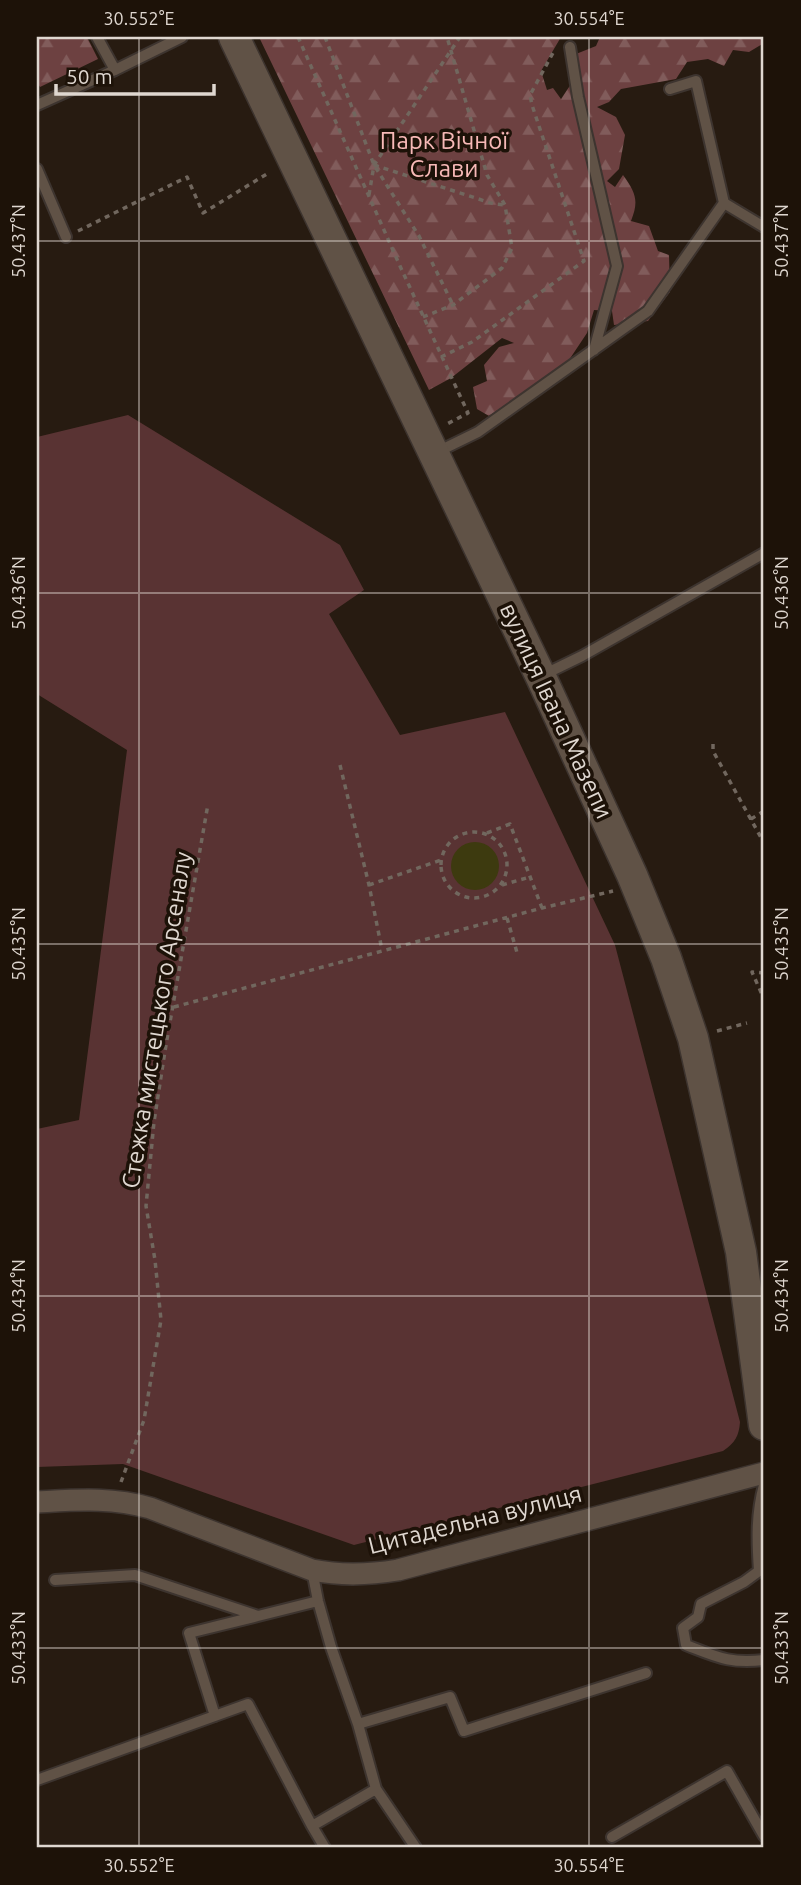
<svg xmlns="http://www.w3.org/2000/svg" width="801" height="1885" font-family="Ubuntu,sans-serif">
<defs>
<pattern id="forest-firs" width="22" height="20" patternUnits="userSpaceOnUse" patternTransform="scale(1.75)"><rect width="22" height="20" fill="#6d4141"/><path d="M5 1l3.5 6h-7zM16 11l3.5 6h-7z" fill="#815c5b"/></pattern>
</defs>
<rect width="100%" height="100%" fill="#271b11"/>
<!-- grass -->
<path fill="#593333" d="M 128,415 L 340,545 L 364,590 L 329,614 L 400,735 L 505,712 L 615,945 L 740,1422 C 739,1436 735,1443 723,1451 L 354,1545 L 123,1464 L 37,1467 L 37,1129 L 79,1120 L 127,750 L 37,694 L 37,437 Z"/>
<!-- forest -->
<path fill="url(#forest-firs)" d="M 37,37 L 87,37 L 98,59 L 40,87 L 37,82 Z
M 259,37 L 561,37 L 541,71 L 547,90 L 553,88 L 561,99 L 573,81 L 579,66 L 576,54 L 596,46 L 600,37 L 610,37 L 613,39 L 616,37 L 652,38 L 654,37 L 764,37 L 764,43 L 749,52 L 733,50 L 724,66 L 708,59 L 687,62 L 676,79 L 621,89 L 609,102 L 597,107 L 616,117 L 625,135 L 619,169 L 607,181 L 615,187 L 623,175 C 636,193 639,201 631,221 L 649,226 L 658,251 L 669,255 L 670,292 L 648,321 L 614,325 L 612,311 L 594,310 L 587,333 L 567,363 L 489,416 L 477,409 L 473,387 L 487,381 L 484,365 L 499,347 L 514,343 L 502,338 L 451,378 L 429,390 Z"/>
<!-- water -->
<path fill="#3d3a0f" d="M451 866a24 24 0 1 1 48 0a24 24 0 1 1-48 0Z"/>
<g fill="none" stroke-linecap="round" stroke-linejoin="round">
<!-- service casing -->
<g stroke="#3d342f" stroke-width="14">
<path id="service" d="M 97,37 L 115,70
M 570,47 L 578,97 L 617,266 L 594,350
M 670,89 L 696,81 L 724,203
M 37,105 L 115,70 L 182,37
M 37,169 L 66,237
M 724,203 L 764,227
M 435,453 L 478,432 L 648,311 L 724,203
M 543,675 L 582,656 L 764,553
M 764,1485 C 756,1514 757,1541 759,1571 L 744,1582 L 701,1604 L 698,1617 L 683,1628 L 686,1645 C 717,1657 730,1664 764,1660
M 312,1570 L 318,1601 L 331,1647 L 358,1724 L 376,1789 L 416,1848
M 55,1580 L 135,1575 L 258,1616 L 318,1601
M 215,1716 L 189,1633 L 258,1616
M 358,1724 L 450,1697 L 464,1731 L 646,1673
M 37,1780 L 248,1704 L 312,1826
M 612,1837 L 727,1771 L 764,1836
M 325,1848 L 312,1826 L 376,1789"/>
</g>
<!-- minor casing -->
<g stroke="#3d342f" stroke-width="24">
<path id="minor" d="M 37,1502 C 77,1500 111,1497 150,1508 L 312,1570 C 342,1576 368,1575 398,1570 L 764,1473"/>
</g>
<!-- secondary casing -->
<g stroke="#3d342f" stroke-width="33">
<path id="secondary" d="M 234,37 L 541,677 L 632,875 L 666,958 L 693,1038 L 741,1252 L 764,1425"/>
</g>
<!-- path -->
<path stroke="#71675e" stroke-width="3.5" stroke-dasharray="5 5" stroke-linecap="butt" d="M 298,37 L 400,266 L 468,413 L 447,424
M 325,37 L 374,165 L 419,236 L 453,305
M 374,165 L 494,204 L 505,205
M 369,195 L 374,165 L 460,37
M 78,231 L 187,177 L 203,213 L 270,172
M 423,317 L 453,305 L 502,268 L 512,248 L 505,205 L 487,175 L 447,37
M 441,357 L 472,342 L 584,261 L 532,105 L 530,95 L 554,51
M 713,744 L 713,751 L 764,843
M 340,765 L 369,885 L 382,950
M 751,819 L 764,811
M441 865a33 33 0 1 1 66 0a33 33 0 1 1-66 0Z
M 487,833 L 510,824 L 542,908
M 369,885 L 441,860
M 502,885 L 530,877
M 507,918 L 518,956
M 764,973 L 752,972 L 764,999
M 174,1007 L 542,908 L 613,891
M 717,1031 L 747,1023
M 121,1482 L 144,1420 L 161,1320 L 155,1260 L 146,1206 L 154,1122 L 165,1051 L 208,804"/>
<!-- service -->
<use href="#service" stroke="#605246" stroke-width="10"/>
<!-- minor -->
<use href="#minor" stroke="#605246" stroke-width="21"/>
<!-- secondary -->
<use href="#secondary" stroke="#605246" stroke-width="30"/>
</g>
<!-- ticks -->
<path fill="none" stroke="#dfd7d0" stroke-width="2" stroke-opacity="0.45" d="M 139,37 L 139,1848M 589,37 L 589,1848M 37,241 L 764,241M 37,593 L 764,593M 37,944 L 764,944M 37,1296 L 764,1296M 37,1648 L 764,1648"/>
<g text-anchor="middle" stroke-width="7" stroke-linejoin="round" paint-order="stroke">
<!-- park labels -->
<g font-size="24" fill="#f7b9b7" stroke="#1d1208">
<text x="444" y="149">Парк Вічної<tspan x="444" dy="28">Слави</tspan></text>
</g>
<!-- street labels -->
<g font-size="24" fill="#dfd7d0" stroke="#1d1208">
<text transform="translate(556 711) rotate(65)" y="8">вулиця Івана Мазепи</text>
<text transform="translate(157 1020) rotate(-81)" y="8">Стежка мистецького Арсеналу</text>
<text transform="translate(475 1520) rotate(-14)" y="8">Цитадельна вулиця</text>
</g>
</g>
<!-- border -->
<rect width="801" height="1885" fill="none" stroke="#1d1208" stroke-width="77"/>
<!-- scale -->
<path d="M56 84v10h158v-10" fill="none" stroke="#dfd7d0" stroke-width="3.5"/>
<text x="66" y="84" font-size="21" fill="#dfd7d0" stroke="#1d1208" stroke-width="5" paint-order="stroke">50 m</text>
<rect x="38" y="38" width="724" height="1808" fill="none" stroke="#dfd7d0" stroke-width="2.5"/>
<g font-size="18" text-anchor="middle" fill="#dfd7d0">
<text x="139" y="25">30.552°E</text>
<text x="589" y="25">30.554°E</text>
<text transform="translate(19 241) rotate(-90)" y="6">50.437°N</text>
<text transform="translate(782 241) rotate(-90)" y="6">50.437°N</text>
<text transform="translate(19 593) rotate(-90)" y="6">50.436°N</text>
<text transform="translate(782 593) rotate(-90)" y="6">50.436°N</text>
<text transform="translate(19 944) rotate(-90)" y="6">50.435°N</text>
<text transform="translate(782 944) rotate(-90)" y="6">50.435°N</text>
<text transform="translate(19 1296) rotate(-90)" y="6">50.434°N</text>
<text transform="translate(782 1296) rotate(-90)" y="6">50.434°N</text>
<text transform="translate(19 1648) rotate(-90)" y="6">50.433°N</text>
<text transform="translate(782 1648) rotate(-90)" y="6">50.433°N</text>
<text x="139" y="1872">30.552°E</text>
<text x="589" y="1872">30.554°E</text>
</g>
</svg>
